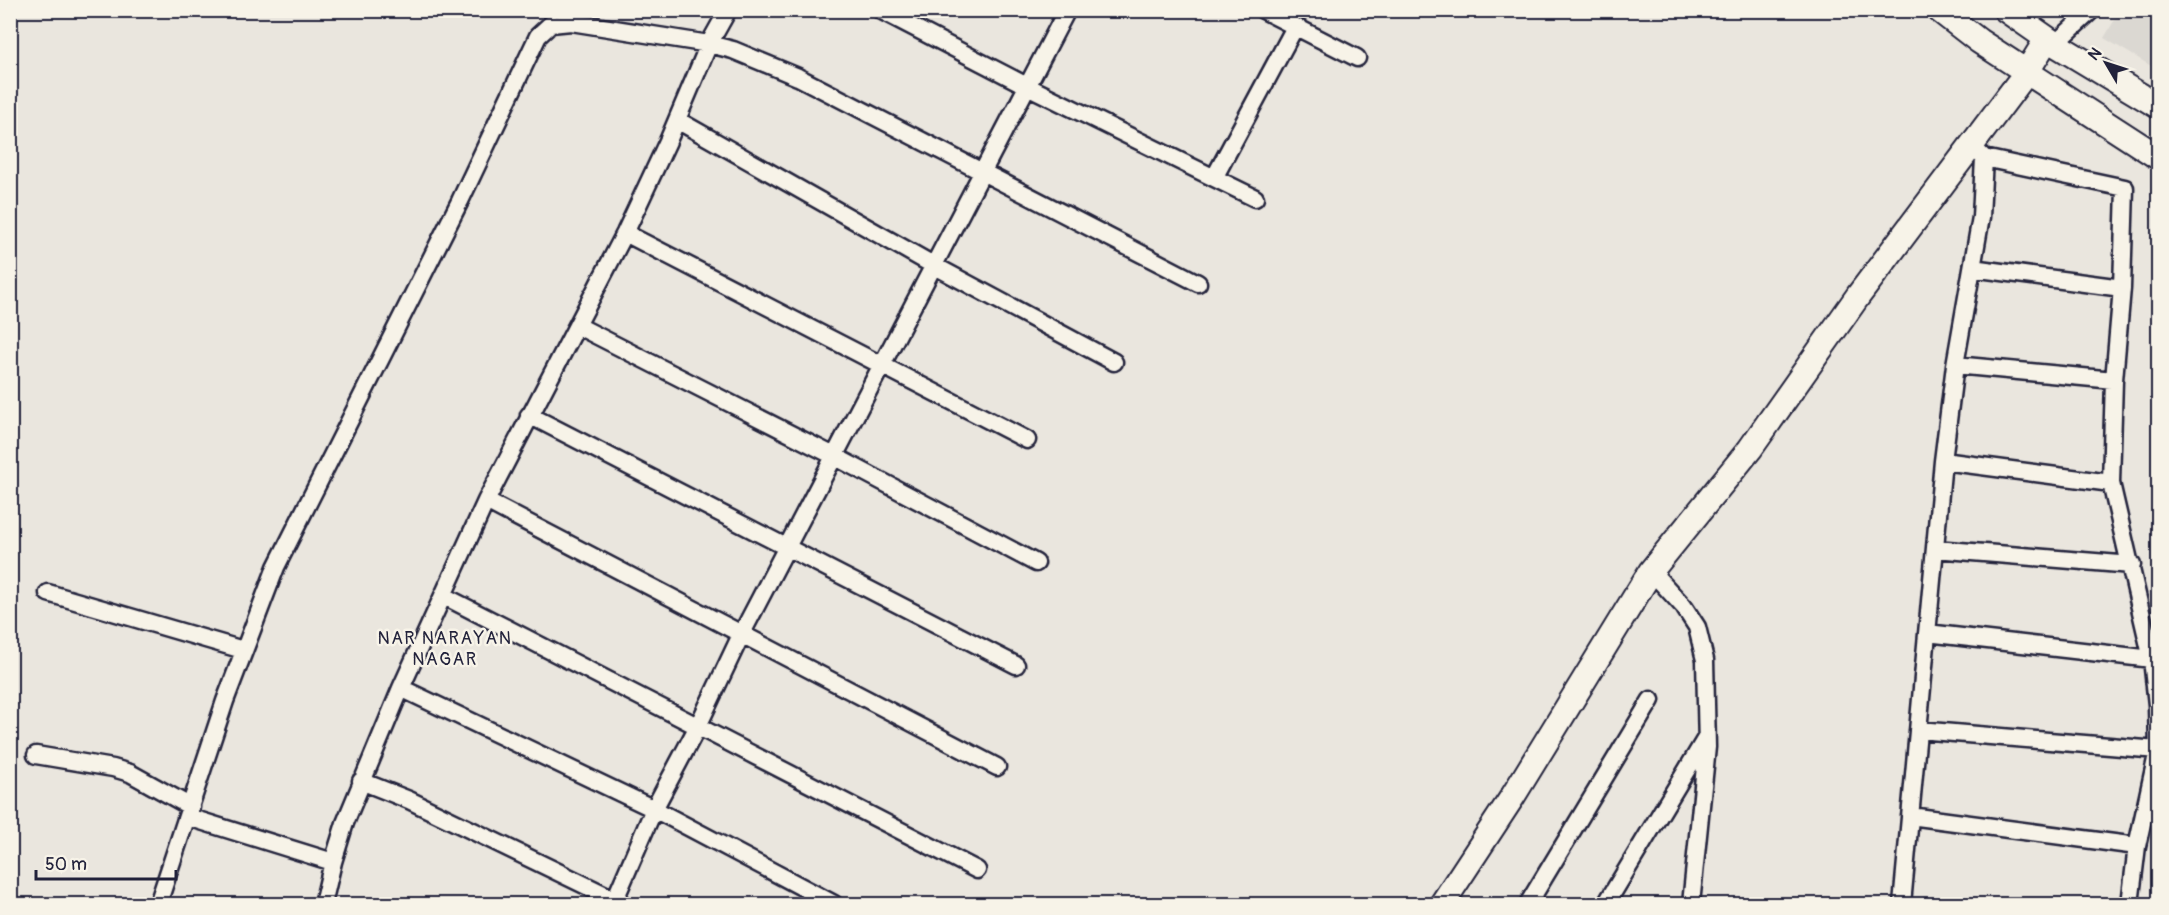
<svg xmlns="http://www.w3.org/2000/svg" width="2169" height="915" font-family="Pangolin,sans-serif">
<rect width="100%" height="100%" fill="#eae6de"/>
<filter id="ink" filterUnits="userSpaceOnUse"><feTurbulence type="fractalNoise" baseFrequency=".0167" numOctaves="2"/><feDisplacementMap in="SourceGraphic" scale="12" xChannelSelector="R" yChannelSelector="G"/><feConvolveMatrix kernelMatrix="1 2 1 2 8 2 1 2 1" color-interpolation-filters="sRGB"/></filter>
<g filter="url(#ink)">
<!-- built -->
<path fill="#dbd8d2" d="M 2120,11 L 2158,11 L 2158,70 L 2104,38 Z"/>
<g fill="none" stroke-linecap="round" stroke-linejoin="round">
<!-- street casing -->
<g stroke="#22223b" stroke-width="21">
<path id="street" d="M 880,10 L 1027,86 L 1255,198
M 1263,10 L 1357,58
M 2055,44 L 2092,10
M 677,120 L 933,265 L 1114,362
M 1984,158 L 2125,188 L 2122,288 L 2114,380 L 2111,483 L 2152,659 L 2157,705 L 2158,750 L 2137,846 L 2130,904
M 1214,178 L 1295,27
M 625,233 L 1027,440
M 1972,268 L 2122,288
M 578,326 L 834,456 L 1036,563
M 1955,365 L 2114,380
M 529,415 L 1016,665
M 1943,461 L 2111,483
M 486,501 L 997,767
M 1935,549 L 2132,565
M 1651,571 L 1684,607 L 1697,627 L 1705,660 L 1707,747 L 1691,904
M 48,593 L 243,650
M 444,596 L 977,870
M 1927,633 L 2152,659
M 401,688 L 654,809 L 834,904
M 1918,730 L 2158,750
M 36,755 L 113,768 L 130,773 L 191,807
M 361,781 L 409,800 L 624,904
M 1910,816 L 2137,846
M 188,817 L 333,862
M 158,904 L 225,701 L 276,567 L 460,201 L 538,36 L 551,24 L 571,22 L 709,44 L 733,50 L 798,77 L 1198,283
M 323,904 L 333,862 L 345,823 L 401,688 L 486,501 L 625,233 L 668,141 L 709,44 L 728,10
M 613,904 L 654,809 L 698,726 L 741,635 L 1067,10
M 1528,904 L 1651,700
M 1606,904 L 1706,738
M 1902,904 L 1943,461 L 1955,365 L 1981,217 L 1984,158 L 1977,151"/>
</g>
<!-- secondary casing -->
<g stroke="#22223b" stroke-width="28">
<path id="secondary" d="M 1939,10 L 1979,41 L 2158,157
M 2006,10 L 2055,44 L 2158,106
M 1442,904 L 1513,796 L 1651,571 L 1750,449 L 1858,296 L 2026,73 L 2047,39"/>
</g>
<!-- street -->
<use href="#street" stroke="#f7f3e8" stroke-width="16"/>
<!-- secondary -->
<use href="#secondary" stroke="#f7f3e8" stroke-width="24"/>
</g>
</g>
<g text-anchor="middle" stroke-width="5" stroke-linejoin="round" paint-order="stroke">
<!-- neighbourhood labels -->
<g font-size="18" letter-spacing="1.5" fill="#22223b" stroke="#f7f3e8">
<text x="445" y="644">NAR NARAYAN<tspan x="445" dy="21">NAGAR</tspan></text>
</g>
</g>
<!-- margin -->
<rect width="2169" height="915" fill="none" stroke="#f7f3e8" stroke-width="36"/>
<rect x="18" y="18" width="2133" height="879" fill="none" stroke="#22223b" stroke-width="2" filter="url(#ink)"/>
<!-- north arrow -->
<g transform="translate(2106 63) rotate(309)" stroke="#f7f3e8" stroke-width="4.5" paint-order="stroke">
<path d="M0-4.5L10 22L0 15L-10 22Z" fill="#22223b"/>
<text y="-9" font-size="16" font-weight="bold" text-anchor="middle" fill="#22223b">N</text>
</g>
<!-- scale -->
<path d="M36 870v9h140v-9" fill="none" stroke="#22223b" stroke-width="3"/>
<text x="45" y="870" font-size="18" fill="#22223b" stroke="#f7f3e8" stroke-width="4.5" paint-order="stroke">50 m</text>
</svg>
